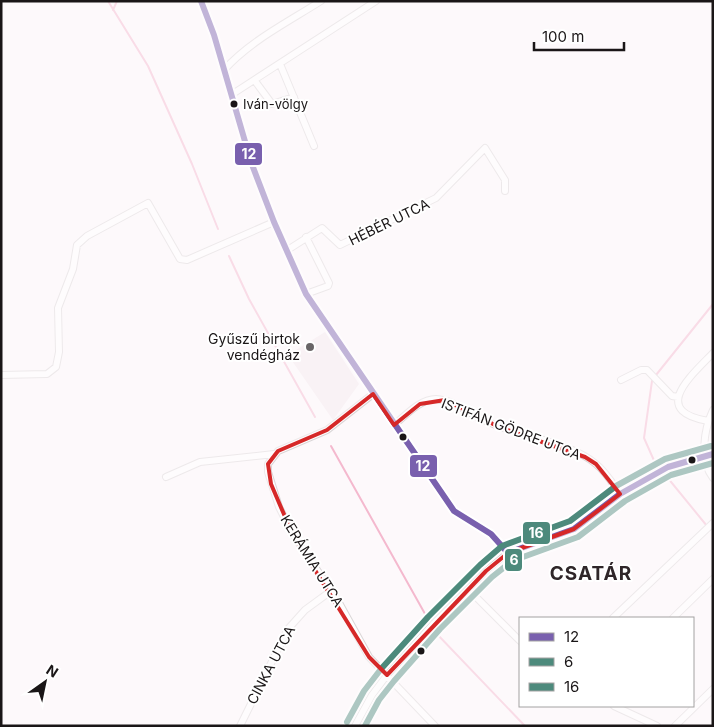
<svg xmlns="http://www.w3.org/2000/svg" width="714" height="727" font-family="Inter,sans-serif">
<rect width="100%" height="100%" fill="#fdf9fb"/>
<!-- built -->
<path fill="#f3e8ed" d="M 325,332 L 359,384 L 333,420 L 288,355 Z"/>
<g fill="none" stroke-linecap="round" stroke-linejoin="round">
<!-- stream -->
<path stroke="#f4b9ce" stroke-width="2" d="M 108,1 L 148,66 L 192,164 L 218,229
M 113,10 L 117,1
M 229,256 L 249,299 L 315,417
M 656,375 L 713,304
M 652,381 L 644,438 L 656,465
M 331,446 L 429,621
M 667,477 L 707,526
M 436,633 L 525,726"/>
<!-- minor casing -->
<g stroke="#dad6d7" stroke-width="8">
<path id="minor" d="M 201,1 L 214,35 L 251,162 L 274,222 L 306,294 L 454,511 L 491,534 L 508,553
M 280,64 L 314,146
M 224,70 C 250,41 288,22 321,1
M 255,81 L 272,104 L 294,97
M 231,95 L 376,1
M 306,237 L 329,283 L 328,286 L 306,294
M 286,251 L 322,228 L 340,245 L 436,198 L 485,148 L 505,180 L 505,191
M 1,375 L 47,374 L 56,367 L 59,352 L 58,308 L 73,269 L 77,245 L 87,236 L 148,203 L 180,259 L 187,260 L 274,222
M 621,380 L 641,370 L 647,370 L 672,396 L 678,397
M 373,394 L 327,430 L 278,451 L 268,464 L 268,472 L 279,507 L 292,533 L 338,601 L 369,657 L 435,726
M 713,410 C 704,429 699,460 713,478
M 708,421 C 649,411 692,375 713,353
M 394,425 C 406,415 420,399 436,399 C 454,400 467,412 482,419 C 516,437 567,440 596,464 C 606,472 613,484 620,494
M 166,477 L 200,462 L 274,454
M 468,589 L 520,641
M 613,618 L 713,523
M 673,618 L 713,579
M 614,706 L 657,726
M 240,726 L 288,629 L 305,610 L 331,591
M 355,726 L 372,695 L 387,675 L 434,623 L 486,571 L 508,553 L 574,529 L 620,494 L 668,467 L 713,454
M 675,726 L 713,689"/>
</g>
<!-- minor -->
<use href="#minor" stroke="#fffefe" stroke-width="6"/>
<!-- bus-1 casing -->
<g stroke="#fff" stroke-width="10">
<path id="bus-1" d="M 201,1 L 214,35 L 251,162 L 274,222 L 306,294 L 454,511 L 491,534 L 508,553
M 508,553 L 574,529 L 620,494 L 668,467 L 713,454"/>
</g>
<!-- bus-2 casing -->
<g stroke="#fff" stroke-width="10">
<path id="bus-2" d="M 365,726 L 379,700 L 394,681 L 440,629 L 492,577 L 512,561 L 578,537 L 625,501 L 671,475 L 713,463"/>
</g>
<!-- bus-3 casing -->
<g stroke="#fff" stroke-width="10">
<path id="bus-3" d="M 347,722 L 364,691 L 381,669 L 428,617 L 480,565 L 502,546 L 570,521 L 616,486 L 665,459 L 711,446"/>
</g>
<!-- bus-1 -->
<use href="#bus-1" stroke="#7960ae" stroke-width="6"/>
<!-- bus-2 -->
<use href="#bus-2" stroke="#4d8a7c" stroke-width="6"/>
<!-- bus-3 -->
<use href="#bus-3" stroke="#4d8a7c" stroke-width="6"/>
</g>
<!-- marked area -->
<path d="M0 0H714V727H0ZM 373,394 L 394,425 L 420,404 L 445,400 L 499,427 L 585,457 L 596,464 L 620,494 L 574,529 L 508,553 L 486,571 L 387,675 L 369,657 L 292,533 L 271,484 L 268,464 L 278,451 L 327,430 Z" fill="#fdf9fb" fill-opacity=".55" fill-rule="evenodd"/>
<path fill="none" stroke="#d62828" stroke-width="4" stroke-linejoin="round" d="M 373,394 L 394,425 L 420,404 L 445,400 L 499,427 L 585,457 L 596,464 L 620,494 L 574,529 L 508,553 L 486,571 L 387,675 L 369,657 L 292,533 L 271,484 L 268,464 L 278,451 L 327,430 Z"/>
<!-- markers -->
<g fill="#1a1617" stroke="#fff" stroke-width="2">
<circle cx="234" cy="104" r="4.5"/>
<circle cx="403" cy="437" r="4.5"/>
<circle cx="692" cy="460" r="4.5"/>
<circle cx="421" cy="651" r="4.5"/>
</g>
<circle fill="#696567" stroke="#fff" stroke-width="2" cx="310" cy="347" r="5"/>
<g text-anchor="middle" stroke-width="4" stroke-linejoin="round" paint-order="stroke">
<!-- bus labels -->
<g font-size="13" fill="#1a1617" stroke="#fff" text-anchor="start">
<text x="243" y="109">Iván-völgy</text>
</g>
<!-- street labels -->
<g font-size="14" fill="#1a1617" stroke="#fff">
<text transform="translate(389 222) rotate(-26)" y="5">HÉBÉR UTCA</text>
<text transform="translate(511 429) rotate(21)" y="5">ISTIFÁN GÖDRE UTCA</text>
<text transform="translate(312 561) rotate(58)" y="5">KERÁMIA UTCA</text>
<text transform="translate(271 665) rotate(-62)" y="5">CINKA UTCA</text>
</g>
<!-- poi labels -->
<g font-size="14" fill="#1a1617" stroke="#fff" text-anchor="end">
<text x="300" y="344">Gyűszű birtok<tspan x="300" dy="16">vendégház</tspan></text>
</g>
<!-- district labels -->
<g font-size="19" font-weight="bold" letter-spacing="1" fill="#2f2629" stroke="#fff">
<text x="591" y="580">CSATÁR</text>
</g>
</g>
<g stroke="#fff" stroke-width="2">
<rect x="234" y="142" width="29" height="24" rx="5" fill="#7960ae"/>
<rect x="409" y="454" width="29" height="24" rx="5" fill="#7960ae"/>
<rect x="522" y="521" width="29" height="24" rx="5" fill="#4d8a7c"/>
<rect x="504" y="548" width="19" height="24" rx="5" fill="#4d8a7c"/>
</g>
<g font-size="14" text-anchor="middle" font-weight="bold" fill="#fff">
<text x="249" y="159">12</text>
<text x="423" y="471">12</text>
<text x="536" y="538">16</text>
<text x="514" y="565">6</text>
</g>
<!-- border -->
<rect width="714" height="727" fill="none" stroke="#1a1617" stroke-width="5"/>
<!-- legend -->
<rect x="519" y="617" width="175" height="90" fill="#ffffff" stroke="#a3a2a2"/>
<rect x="529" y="633" width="25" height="8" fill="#7960ae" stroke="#a3a2a2"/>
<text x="564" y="642" font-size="15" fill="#1a1617">12</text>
<rect x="529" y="658" width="25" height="8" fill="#4d8a7c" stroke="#a3a2a2"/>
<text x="564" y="667" font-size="15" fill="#1a1617">6</text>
<rect x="529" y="683" width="25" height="8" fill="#4d8a7c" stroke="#a3a2a2"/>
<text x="564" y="692" font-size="15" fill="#1a1617">16</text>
<!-- north arrow -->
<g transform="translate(45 682) rotate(33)" stroke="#ffffff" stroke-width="4" paint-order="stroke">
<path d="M0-4L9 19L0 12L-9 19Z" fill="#1a1617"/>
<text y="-8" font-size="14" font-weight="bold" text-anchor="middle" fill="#1a1617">N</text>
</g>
<!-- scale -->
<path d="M534 42v8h90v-8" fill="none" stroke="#1a1617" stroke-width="2.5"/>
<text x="542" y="42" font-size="15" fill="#1a1617" stroke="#ffffff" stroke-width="4" paint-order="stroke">100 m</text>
</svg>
